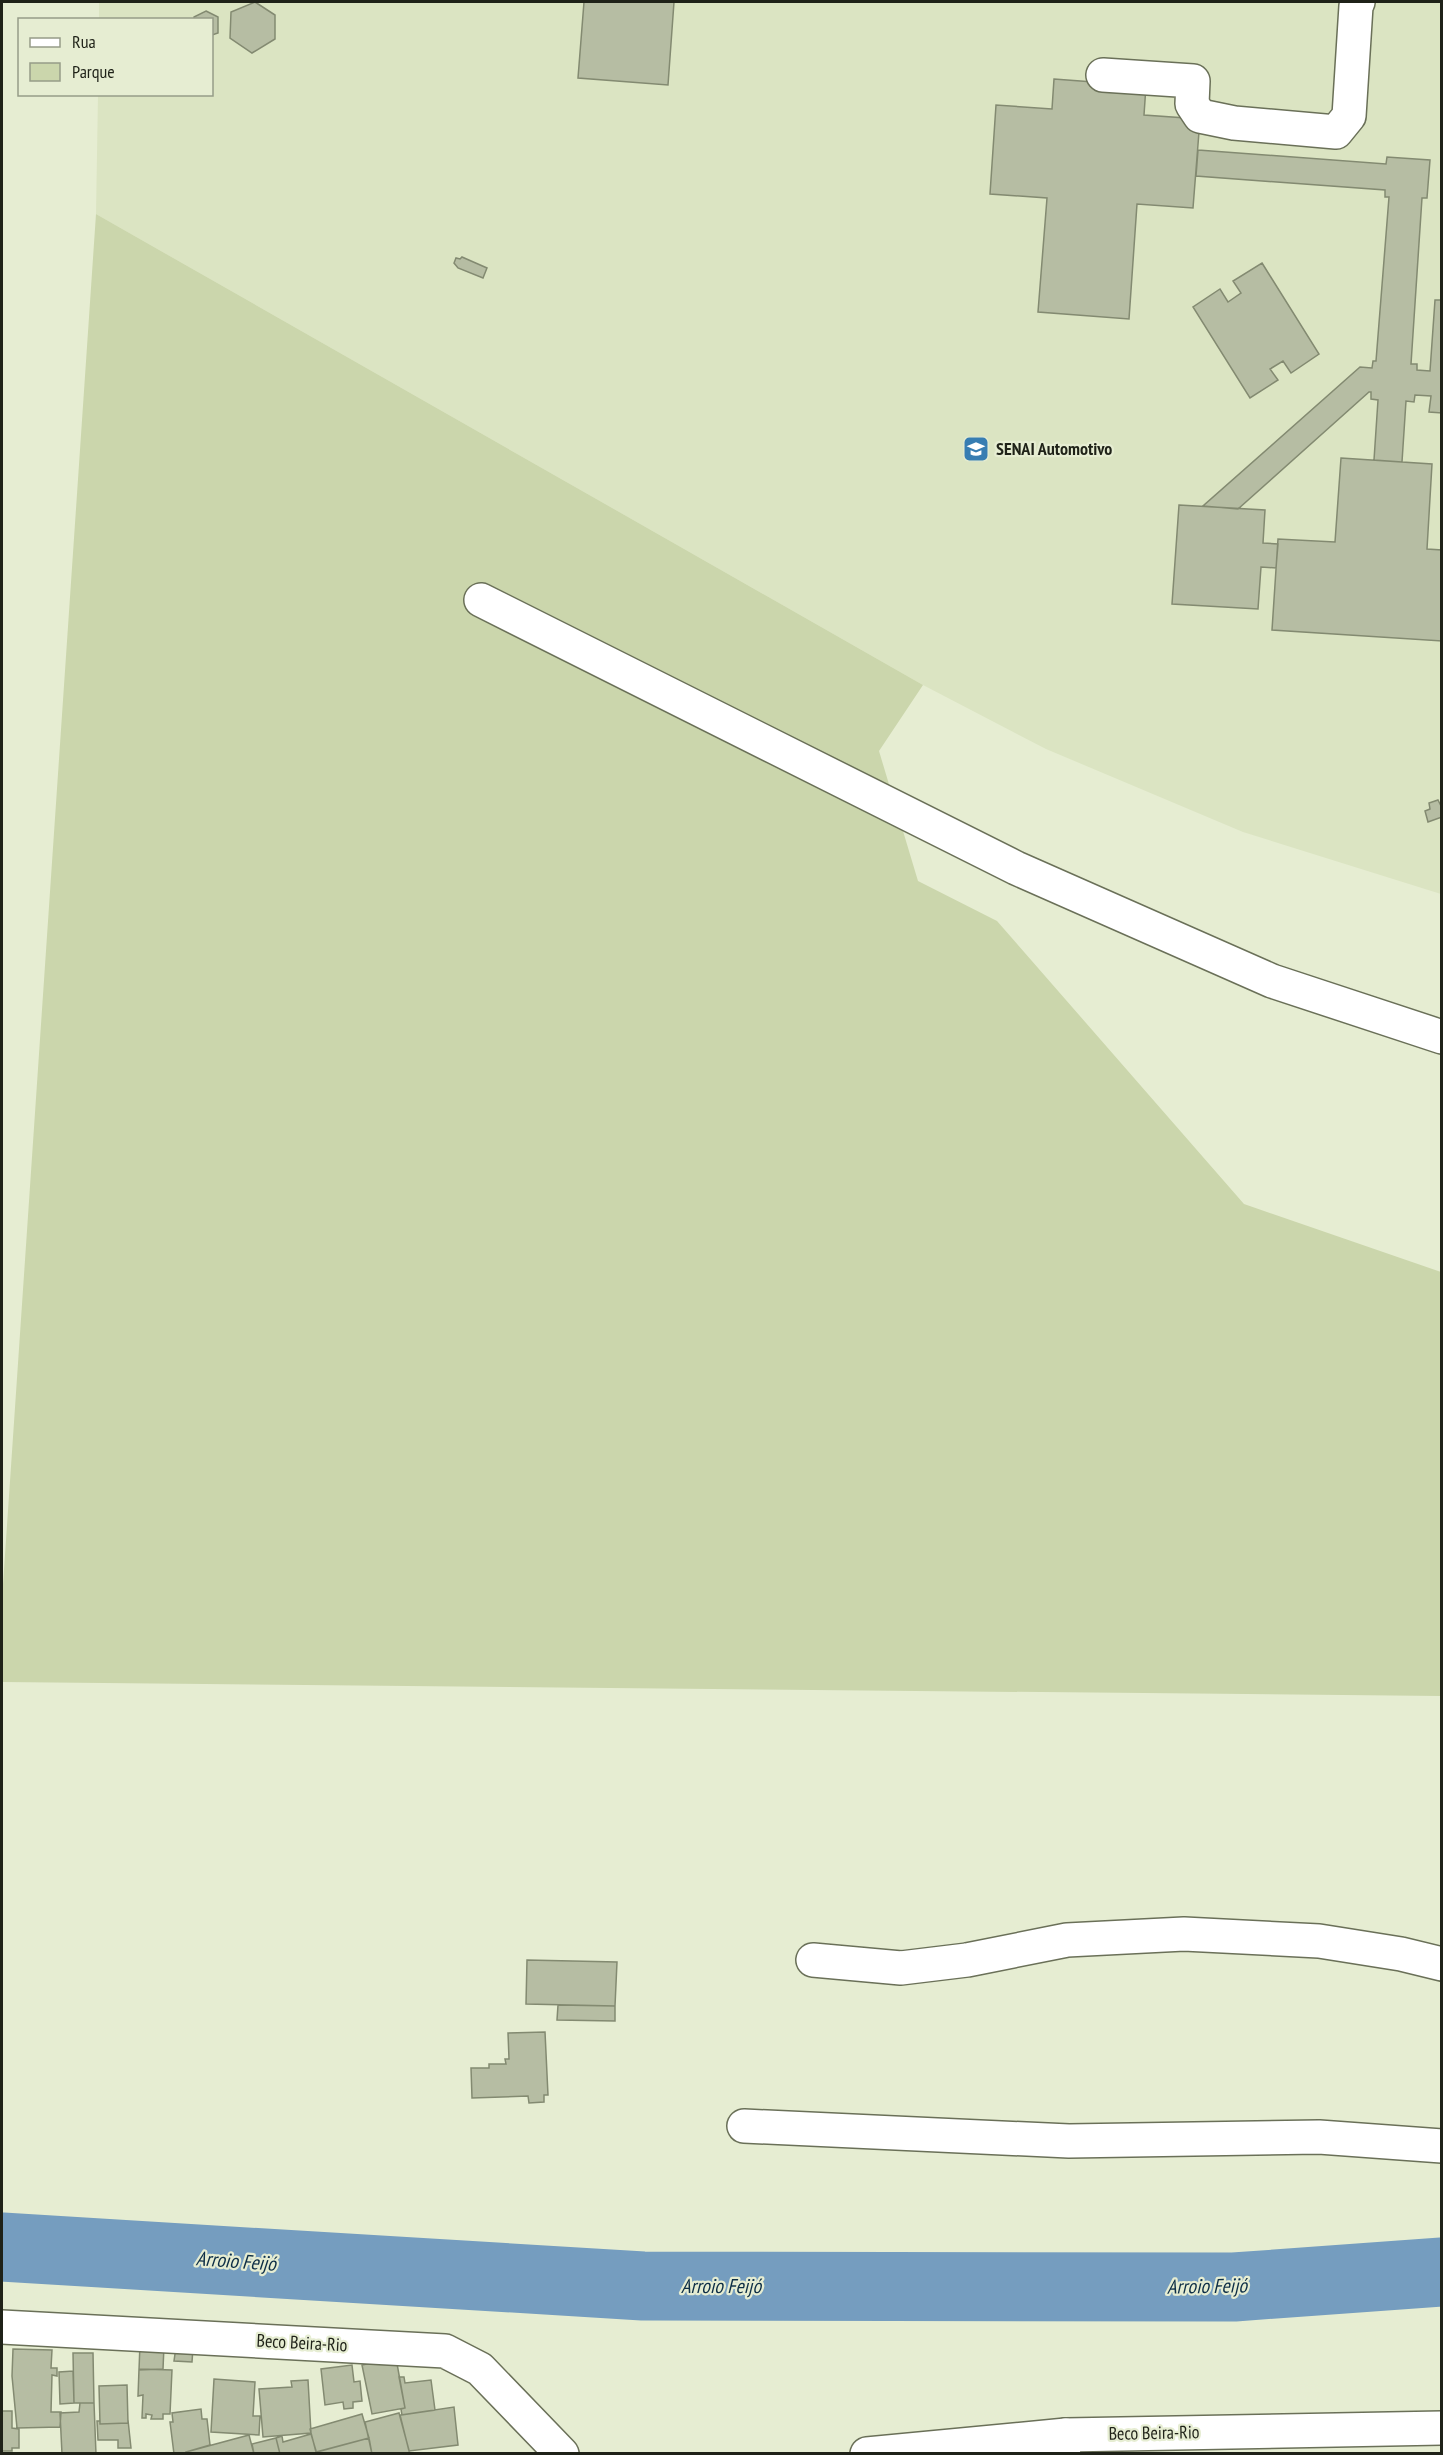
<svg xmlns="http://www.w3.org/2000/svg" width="1443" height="2455" font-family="'PT Sans Narrow',sans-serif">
<rect width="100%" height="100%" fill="#e6edd2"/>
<!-- built -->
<path fill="#dbe4c2" d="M 99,2 L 1441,2 L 1441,894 L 1243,832 L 1046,749 L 923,685 L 96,214 L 98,95 L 212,94 L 212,20 L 99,19 Z"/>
<!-- green -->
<path fill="#cbd6ac" d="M 96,214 L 923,685 L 879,751 L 918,881 L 997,921 L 1244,1204 L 1441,1272 L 1441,1696 L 2,1682 L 2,1599 Z"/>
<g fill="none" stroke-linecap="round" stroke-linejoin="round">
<!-- river -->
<path stroke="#759dbf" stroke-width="69" d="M 2,2247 L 643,2286 L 1234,2287 L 1442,2272"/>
</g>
<!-- building -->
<path fill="#b6bda3" stroke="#838a71" stroke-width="1.5" d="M 255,2 L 275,15 L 275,39 L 252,53 L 230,38 L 231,12 Z
M 584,2 L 674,2 L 668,85 L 578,78 Z
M 206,11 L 218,17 L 218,33 L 212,35 L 212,20 L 194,20 L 194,17 Z
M 1054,79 L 1146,86 L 1144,115 L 1200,119 L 1193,208 L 1137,204 L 1129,319 L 1038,312 L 1047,198 L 990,194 L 996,105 L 1052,109 Z
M 1198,150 L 1386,164 L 1387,157 L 1430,160 L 1427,198 L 1422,198 L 1411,364 L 1417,364 L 1417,370 L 1430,371 L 1435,300 L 1442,300 L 1442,413 L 1429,412 L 1431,396 L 1415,395 L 1414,402 L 1406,401 L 1402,462 L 1374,460 L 1378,400 L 1371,399 L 1371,392 L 1369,392 L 1238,509 L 1203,506 L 1360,367 L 1372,368 L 1373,361 L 1376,361 L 1389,197 L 1385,197 L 1385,190 L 1196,176 Z
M 462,257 L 487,268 L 483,278 L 458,268 L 454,263 L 456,258 L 460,259 Z
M 1262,263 L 1319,354 L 1291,373 L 1283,361 L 1270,369 L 1278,380 L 1250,398 L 1193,307 L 1220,289 L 1228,302 L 1241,293 L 1233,281 Z
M 1341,458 L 1432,464 L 1427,549 L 1442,550 L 1442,641 L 1272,630 L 1278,539 L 1335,542 Z
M 1179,505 L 1265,510 L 1263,543 L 1278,544 L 1276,568 L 1261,567 L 1258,609 L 1172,604 Z
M 1438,800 L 1442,808 L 1442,817 L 1428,822 L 1425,811 L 1430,809 L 1429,803 Z
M 527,1960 L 617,1962 L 615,2006 L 526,2004 Z
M 558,2005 L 615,2006 L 615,2021 L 557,2020 Z
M 545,2032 L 548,2095 L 544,2095 L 544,2102 L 529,2103 L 528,2096 L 472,2098 L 471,2068 L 489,2068 L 489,2064 L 506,2064 L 505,2059 L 509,2059 L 508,2033 Z
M 140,2344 L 164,2346 L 163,2369 L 139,2370 Z
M 176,2347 L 193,2348 L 192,2362 L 174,2361 Z
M 13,2349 L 52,2350 L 51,2368 L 57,2368 L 57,2376 L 52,2375 L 51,2412 L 61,2412 L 60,2427 L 17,2428 L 12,2376 Z
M 73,2353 L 93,2353 L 94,2403 L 74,2403 Z
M 396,2358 L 405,2408 L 372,2414 L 362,2365 Z
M 352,2365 L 354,2382 L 360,2381 L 362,2401 L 353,2402 L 353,2408 L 344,2409 L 343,2402 L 325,2405 L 321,2369 Z
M 139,2369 L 172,2370 L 170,2414 L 163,2414 L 163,2419 L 151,2419 L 152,2415 L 146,2414 L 146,2418 L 142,2418 L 143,2395 L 138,2396 Z
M 73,2371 L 74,2403 L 60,2404 L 59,2372 Z
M 399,2377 L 404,2377 L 405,2383 L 431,2380 L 435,2410 L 402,2415 L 401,2409 L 405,2408 Z
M 214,2379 L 255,2382 L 253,2416 L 260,2416 L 259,2435 L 211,2432 Z
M 308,2380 L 311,2433 L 263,2437 L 259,2389 L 292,2387 L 291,2381 Z
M 127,2385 L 128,2423 L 100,2424 L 99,2386 Z
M 80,2403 L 94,2403 L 96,2454 L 62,2454 L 60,2413 L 79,2412 Z
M 454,2407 L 458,2445 L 409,2451 L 400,2415 Z
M 201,2409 L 202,2419 L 207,2419 L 210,2445 L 186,2452 L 187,2454 L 174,2454 L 170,2422 L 173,2422 L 172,2413 Z
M 2,2411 L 12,2411 L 12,2428 L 19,2429 L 19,2448 L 12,2448 L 12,2451 L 2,2451 Z
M 399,2413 L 410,2454 L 372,2454 L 365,2422 Z
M 362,2414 L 369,2438 L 316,2452 L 310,2429 Z
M 128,2420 L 131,2448 L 118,2448 L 118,2440 L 98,2440 L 97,2421 L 100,2421 L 100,2424 L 128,2423 Z
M 311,2434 L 317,2454 L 280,2454 L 276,2438 L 282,2436 L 283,2442 Z
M 249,2435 L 254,2454 L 187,2454 L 186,2452 Z
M 276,2438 L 280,2454 L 254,2454 L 252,2444 Z
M 369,2438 L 372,2454 L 317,2454 L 317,2452 Z"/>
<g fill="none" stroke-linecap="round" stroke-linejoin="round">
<!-- minor casing -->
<g stroke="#6a7058" stroke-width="36">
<path id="minor" d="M 1103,75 L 1193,81 L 1192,104 L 1200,116 L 1234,123 L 1336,132 L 1349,116 L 1356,6 L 1358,2
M 481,600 L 1016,868 L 1272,981 L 1442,1037
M 813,1960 L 901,1968 L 967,1960 L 1067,1940 L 1184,1934 L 1319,1941 L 1401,1954 L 1442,1964
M 744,2126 L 1069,2141 L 1319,2137 L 1442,2146
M 2,2327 L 445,2351 L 480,2369 L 562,2454
M 867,2454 L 1066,2435"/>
</g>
<!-- major casing -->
<g stroke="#6a7058" stroke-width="36">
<path id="major" d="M 1063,2454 L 1066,2435 L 1442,2428"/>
</g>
<!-- minor -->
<use href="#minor" stroke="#fff" stroke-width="33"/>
<!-- major -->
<use href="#major" stroke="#fff" stroke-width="33"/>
</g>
<!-- icons -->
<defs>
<g id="university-square" transform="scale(1.35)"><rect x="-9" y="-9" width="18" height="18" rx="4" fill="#377db2" stroke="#e6edd2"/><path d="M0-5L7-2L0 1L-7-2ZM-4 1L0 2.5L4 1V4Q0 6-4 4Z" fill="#fff"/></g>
</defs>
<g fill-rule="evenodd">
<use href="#university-square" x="976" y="449"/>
</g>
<g text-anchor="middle" stroke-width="4.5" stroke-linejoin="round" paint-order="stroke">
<!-- poi labels -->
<g font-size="18" font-weight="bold" fill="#1f2218" stroke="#e6edd2" text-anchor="start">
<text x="996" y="455">SENAI Automotivo</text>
</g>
<!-- street labels -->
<g font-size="18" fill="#1f2218" stroke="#e6edd2">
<text transform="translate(302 2343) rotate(3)" y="6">Beco Beira-Rio</text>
<text transform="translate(1154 2433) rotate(-1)" y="6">Beco Beira-Rio</text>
</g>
<!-- water labels -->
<g font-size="20" font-style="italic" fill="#0d2e46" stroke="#e6edd2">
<text transform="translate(236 2261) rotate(4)" y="7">Arroio Feijó</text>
<text x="721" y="2293">Arroio Feijó</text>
<text transform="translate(1207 2286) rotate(-1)" y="7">Arroio Feijó</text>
</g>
</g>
<!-- border -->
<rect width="1443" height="2455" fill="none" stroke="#1f2218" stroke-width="6"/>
<!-- legend -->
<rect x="18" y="18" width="195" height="78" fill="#e6edd2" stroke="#969c88" stroke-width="1.5"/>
<rect x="30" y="38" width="30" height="9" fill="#ffffff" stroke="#969c88" stroke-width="1.5"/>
<text x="72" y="48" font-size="18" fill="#1f2218">Rua</text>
<rect x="30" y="63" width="30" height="18" fill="#cbd6ac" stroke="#969c88" stroke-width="1.5"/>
<text x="72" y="78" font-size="18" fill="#1f2218">Parque</text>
</svg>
